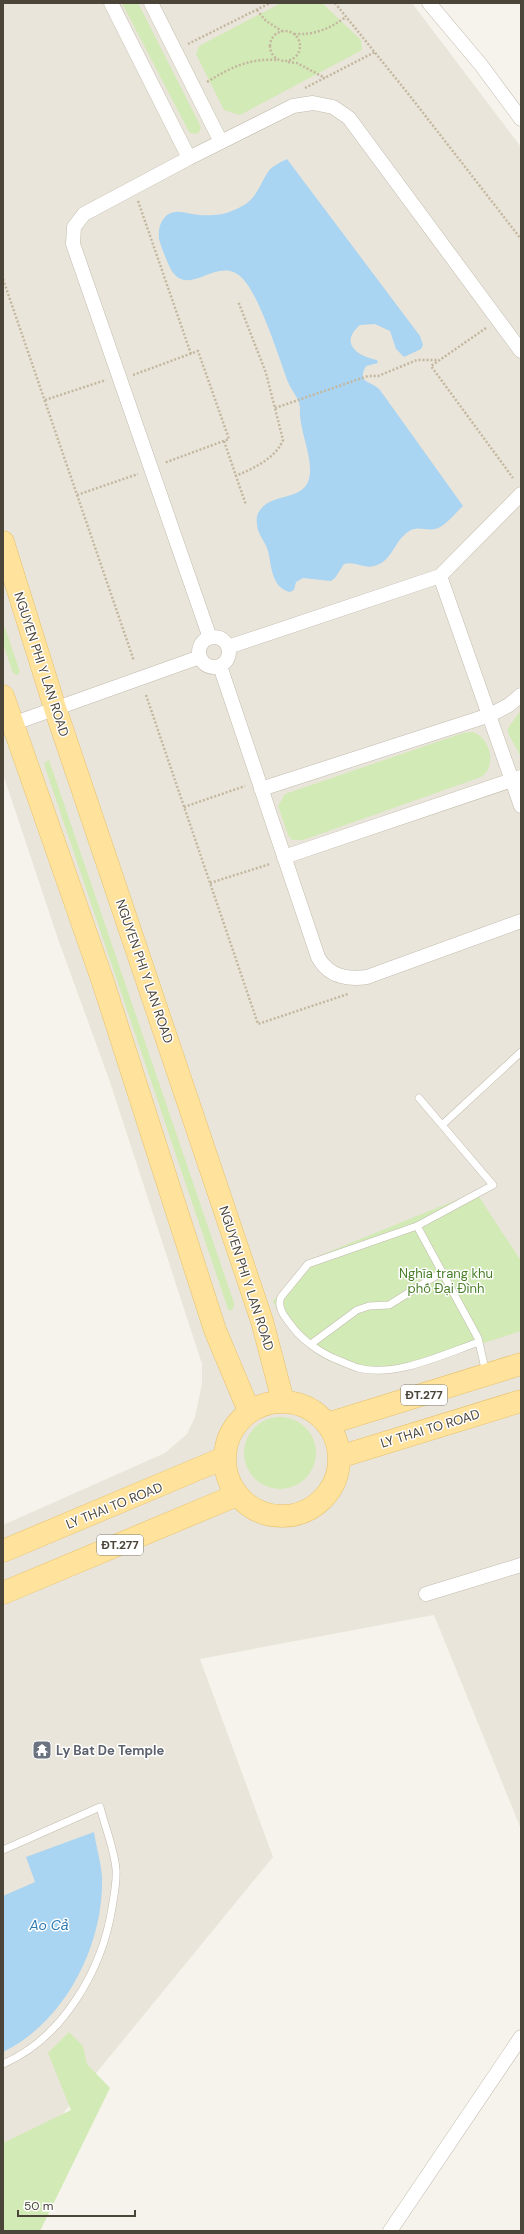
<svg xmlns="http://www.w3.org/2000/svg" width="524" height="2234" font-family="'DM Sans',sans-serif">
<rect width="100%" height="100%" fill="#f6f3ec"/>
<!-- residential -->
<path fill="#eae5da" d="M 3,3 L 412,3 L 521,147 L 521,1829 L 434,1615 L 200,1659 L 273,1857 L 3,2187 L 3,1525 L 165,1453 L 187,1434 L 195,1417 L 202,1384 L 202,1364 L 110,1082 L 58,939 L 3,774 Z"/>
<!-- green -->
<path fill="#d2eab5" d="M 122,3 L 138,3 L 200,125 L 201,129 L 197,134 L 190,133 L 188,130 Z
M 281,3 L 322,3 L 361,40 L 362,50 L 240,115 L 224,110 L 196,54 L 199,46 Z
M 3,622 L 20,672 L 17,675 L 13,673 L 3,644 Z
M 521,710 L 521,757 L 508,733 L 508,728 Z
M 473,732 C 491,738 497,767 481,777 L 303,840 L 292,840 L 288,835 L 278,806 L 285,794 L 463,733 Z
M 49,760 L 234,1303 L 234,1307 L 231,1311 L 228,1309 L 46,770 L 44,763 Z
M 476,1192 L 521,1261 L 521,1331 L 394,1372 C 339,1376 296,1351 273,1301 L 306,1261 Z
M244 1453a36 36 0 1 1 72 0a36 36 0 1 1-72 0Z
M 69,2032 L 83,2046 L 87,2064 L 110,2088 L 40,2231 L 3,2231 L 3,2143 L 71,2110 L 48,2053 Z"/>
<!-- water -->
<path fill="#a9d4f2" d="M 287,159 L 420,336 L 423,345 L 421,349 L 404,357 L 396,349 L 390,331 L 375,324 L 360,325 C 339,343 357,356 377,360 L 378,363 L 366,366 C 356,384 372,381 380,390 L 463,506 C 455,513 445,527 435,529 C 426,531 416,525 408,532 C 394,541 392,562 374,566 C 364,569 355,561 344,564 L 335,578 L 331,581 L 303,578 L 296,582 L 294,590 L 290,592 C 285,591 279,587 277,583 C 270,573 271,559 267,548 C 264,540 257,533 257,524 C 256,519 257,513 261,509 C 272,494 300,500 308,482 C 316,462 298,430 300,408 C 300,399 291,390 288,382 C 279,358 259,293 241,277 C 215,253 184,307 167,261 C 164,254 161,246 159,239 C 158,230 160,221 167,215 C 177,208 188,214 199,215 C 210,216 224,215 234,210 C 257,201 257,189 268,172 C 272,166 281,162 287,159 Z
M 94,1832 C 96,1846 101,1862 102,1877 C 104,1945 65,2022 3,2052 L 3,1896 L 35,1882 L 26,1857 Z"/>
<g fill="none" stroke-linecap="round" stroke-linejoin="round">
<!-- lane casing -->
<g stroke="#c2bbae" stroke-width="8">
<path id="lane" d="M 419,1098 L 493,1185 L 417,1226 L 478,1338 L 486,1373
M 442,1125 L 521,1052
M 417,1226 L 308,1264 L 281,1297 C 276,1309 287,1319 294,1329 C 305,1342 322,1354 338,1360 C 345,1363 352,1366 358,1368 C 395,1378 444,1354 479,1342
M 311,1344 L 357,1310 L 369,1306 L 389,1305 L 442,1272
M 3,1850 L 100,1807 C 105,1827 114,1848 116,1869 C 117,1882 114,1895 112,1908 C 102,1970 63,2038 3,2064"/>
</g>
<!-- street casing -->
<g stroke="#c2bbae" stroke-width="15">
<path id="street" d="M 111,3 L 189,158
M 151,3 L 221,142
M 429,3 L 481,65 L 521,119
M 440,576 L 521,806
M199 652a15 15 0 1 1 30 0a15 15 0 1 1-30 0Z
M 210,638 L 73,244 L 74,227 L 84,214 L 189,158 L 293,106 L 313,103 L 333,107 L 349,118 L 521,351
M 228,647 L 440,576 L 521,494
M 220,666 L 318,957 C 328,976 346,980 367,977 L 521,921
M 12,724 L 200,657
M 261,789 L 490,715 L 509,705 L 521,695
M 284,857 L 521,777
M 426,1594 L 521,1565
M 390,2231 L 521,2037"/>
</g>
<!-- primary casing -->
<g stroke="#e6c16a" stroke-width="23">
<path id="primary" d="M 3,542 L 55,708 L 262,1321 L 283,1401
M 3,696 L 103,982 L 215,1330 L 249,1411
M225 1459a57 57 0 1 1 114 0a57 57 0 1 1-114 0Z
M 327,1424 L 521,1364
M 339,1457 L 521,1401
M 3,1551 L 224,1458
M 3,1593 L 237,1495"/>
</g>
<!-- path -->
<path stroke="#c4b79f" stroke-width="2.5" stroke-dasharray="2 2" stroke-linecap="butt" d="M 335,3 L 410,96 L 521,239
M 257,10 L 266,21 L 282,31
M270 46a15 15 0 1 1 30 0a15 15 0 1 1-30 0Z
M 294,34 C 315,35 329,29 346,17
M 188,44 L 270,3
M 288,62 L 297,63 L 325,78
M 207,82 C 229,68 250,58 277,60
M 305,88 L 375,52
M 138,201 L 191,354
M 3,279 L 134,661
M 486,328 L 431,366 L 513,478
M 133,375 L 198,351 L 229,439 L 164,463
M 45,400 L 106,380
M 275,408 L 368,376 L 378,376 L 417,360 L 439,360
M 224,441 L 246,505
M 235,476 C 253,469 276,458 283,440 L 266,373 L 238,301
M 77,495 L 138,474
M 146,695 L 258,1024 L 348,994
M 184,807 L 245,786
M 210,883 L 270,864"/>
<!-- lane -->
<use href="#lane" stroke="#fff" stroke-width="7"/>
<!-- street -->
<use href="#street" stroke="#fff" stroke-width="14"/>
<!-- primary -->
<use href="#primary" stroke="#ffe39c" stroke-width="22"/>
</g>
<!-- icons -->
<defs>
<g id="temple-square" transform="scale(1)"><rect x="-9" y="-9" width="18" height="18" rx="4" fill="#6b7280" stroke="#fff"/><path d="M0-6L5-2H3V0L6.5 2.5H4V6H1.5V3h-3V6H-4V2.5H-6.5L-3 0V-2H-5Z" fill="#fff"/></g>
</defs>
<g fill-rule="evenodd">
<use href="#temple-square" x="42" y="1750"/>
</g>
<g text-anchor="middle" stroke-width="3" stroke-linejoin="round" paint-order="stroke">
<!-- shield labels -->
<g fill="#fff" stroke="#817c74" stroke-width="1">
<rect x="401" y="1385" width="46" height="20" rx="3"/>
<rect x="97" y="1535" width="46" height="20" rx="3"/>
</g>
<g font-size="12" font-weight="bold" fill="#4b4439">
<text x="424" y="1399">ĐT.277</text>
<text x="120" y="1549">ĐT.277</text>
</g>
<!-- street labels -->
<g font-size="13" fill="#4b4439" stroke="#fff">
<text transform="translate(42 664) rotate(72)" y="5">NGUYEN PHI Y LAN ROAD</text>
<text transform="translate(145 971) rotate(71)" y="5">NGUYEN PHI Y LAN ROAD</text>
<text transform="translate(247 1278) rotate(72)" y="5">NGUYEN PHI Y LAN ROAD</text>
<text transform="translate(430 1428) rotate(-17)" y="5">LY THAI TO ROAD</text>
<text transform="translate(114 1505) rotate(-22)" y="5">LY THAI TO ROAD</text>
</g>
<!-- park labels -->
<g font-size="13" fill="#4a7f2a" stroke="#fff">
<text x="446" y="1278">Nghĩa trang khu<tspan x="446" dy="15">phố Đại Đình</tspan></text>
</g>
<!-- worship labels -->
<g font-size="13" font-weight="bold" fill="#5b616d" stroke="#fff" text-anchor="start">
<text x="56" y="1755">Ly Bat De Temple</text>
</g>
<!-- water labels -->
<g font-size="14" font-style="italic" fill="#2e7ab2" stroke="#fff">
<text x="49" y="1930">Ao Cả</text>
</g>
</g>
<!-- border -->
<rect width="524" height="2234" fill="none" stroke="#4b4439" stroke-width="8"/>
<!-- scale -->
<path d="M18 2210v6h117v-6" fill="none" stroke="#4b4439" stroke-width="2"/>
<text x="24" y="2210" font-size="12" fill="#4b4439" stroke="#ffffff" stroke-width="3" paint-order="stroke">50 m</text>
</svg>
